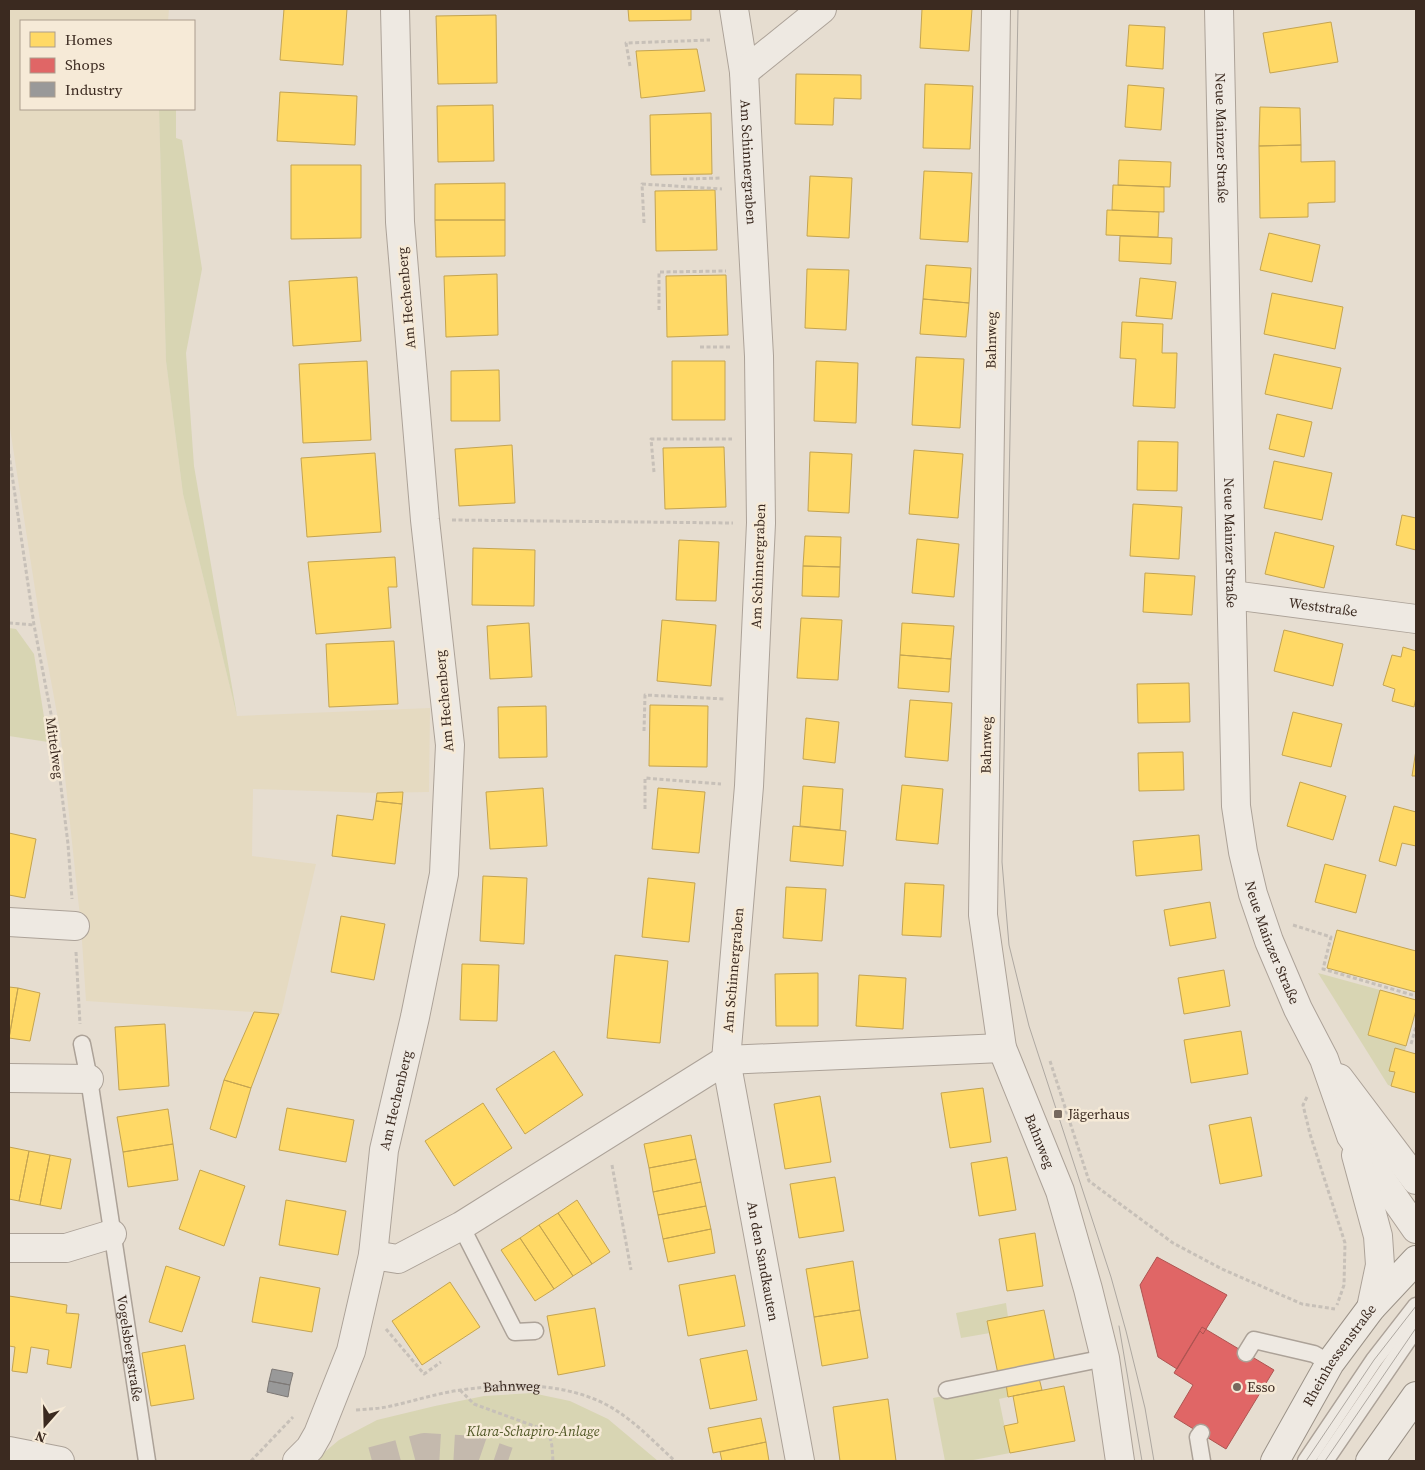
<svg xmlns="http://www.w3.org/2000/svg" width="1425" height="1470" font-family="'Source Serif 4',serif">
<rect width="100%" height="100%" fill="#e6ddd0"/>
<!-- farmland -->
<path fill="#e5dac1" d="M 9,9 L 169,9 L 168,21 L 21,21 L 21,109 L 159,109 L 166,361 L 183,494 L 237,716 L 430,708 L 429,792 L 377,793 L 253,789 L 252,856 L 316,864 L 281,1014 L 86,1001 L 81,926 L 60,730 L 40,621 L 9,422 Z"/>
<!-- green -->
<path fill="#d8d5b3" d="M 159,109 L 176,109 L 176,138 L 182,140 L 202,269 L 186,353 L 194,466 L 237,716 L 183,494 L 166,361 Z
M 9,628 L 16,629 L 34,654 L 48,742 L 9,736 Z
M 1318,973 L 1380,990 L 1368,1035 L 1406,1046 L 1405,1051 L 1395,1049 L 1389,1070 L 1395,1072 L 1391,1086 L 1388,1085 Z
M 1006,1303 L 1008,1317 L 990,1333 L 961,1338 L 956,1313 Z
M 1006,1384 L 1008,1397 L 999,1399 L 1010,1453 L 968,1461 L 945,1461 L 933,1398 Z
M 532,1393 L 570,1401 L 608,1419 L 658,1461 L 314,1461 L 339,1440 L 377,1420 L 435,1406 L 484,1396 Z"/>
<!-- homes -->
<path fill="#ffd966" stroke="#c4a451" d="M 284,9 L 347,9 L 343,65 L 280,60 Z
M 628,9 L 691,9 L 691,20 L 629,21 Z
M 922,9 L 972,9 L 969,51 L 920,48 Z
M 496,15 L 497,83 L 438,84 L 436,16 Z
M 1331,22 L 1338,62 L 1270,73 L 1263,33 Z
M 1129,25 L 1165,27 L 1163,69 L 1126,66 Z
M 697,49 L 705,91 L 641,98 L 636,51 Z
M 796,74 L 861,75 L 861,99 L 834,98 L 833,125 L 795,124 Z
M 925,84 L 973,86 L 970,149 L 923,148 Z
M 1128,85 L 1164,88 L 1161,130 L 1125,127 Z
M 280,92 L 357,96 L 355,145 L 277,141 Z
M 493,105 L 494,161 L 438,162 L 437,106 Z
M 1260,107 L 1300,108 L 1301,145 L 1259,146 Z
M 711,113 L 712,174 L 651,175 L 650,115 Z
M 1301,145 L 1301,162 L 1335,161 L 1335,202 L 1308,203 L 1308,217 L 1260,218 L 1259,146 Z
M 1119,160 L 1171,162 L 1170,187 L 1118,185 Z
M 291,165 L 361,165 L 361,238 L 291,239 Z
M 924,171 L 972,173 L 968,242 L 920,239 Z
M 810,176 L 852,178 L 849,238 L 807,236 Z
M 505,183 L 505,220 L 435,220 L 435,184 Z
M 1113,185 L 1164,187 L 1164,212 L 1112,210 Z
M 715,190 L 717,250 L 656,251 L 655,191 Z
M 1107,210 L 1159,212 L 1158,237 L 1106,235 Z
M 435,220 L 505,220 L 505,256 L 436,257 Z
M 1269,233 L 1320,245 L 1312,282 L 1260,270 Z
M 1120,236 L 1172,238 L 1171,264 L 1119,261 Z
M 926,265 L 971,268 L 969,303 L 923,299 Z
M 807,269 L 849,270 L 846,330 L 805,328 Z
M 497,274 L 498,335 L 446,337 L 444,276 Z
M 726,275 L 728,335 L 667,337 L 666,276 Z
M 357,277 L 361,341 L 293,346 L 289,281 Z
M 1140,278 L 1176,282 L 1172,319 L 1136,316 Z
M 1272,293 L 1343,307 L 1335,349 L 1264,334 Z
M 923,299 L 969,303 L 966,337 L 920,334 Z
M 1122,322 L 1163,324 L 1162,353 L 1177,353 L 1175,408 L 1133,406 L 1136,359 L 1120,358 Z
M 1274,354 L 1341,368 L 1332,409 L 1265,394 Z
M 916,357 L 964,359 L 960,428 L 912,425 Z
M 367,361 L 371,440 L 303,443 L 299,364 Z
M 672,361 L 725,361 L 725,420 L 672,420 Z
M 816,361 L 858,363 L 856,423 L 814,421 Z
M 499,370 L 500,421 L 451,421 L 451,371 Z
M 1277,414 L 1312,422 L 1304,457 L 1269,449 Z
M 1138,441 L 1178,442 L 1177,491 L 1137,490 Z
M 512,445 L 515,503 L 459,506 L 455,449 Z
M 724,447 L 726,507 L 665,509 L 663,448 Z
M 914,450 L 963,454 L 958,518 L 909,514 Z
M 810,452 L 852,454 L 849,513 L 808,511 Z
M 375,453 L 381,532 L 307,537 L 301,458 Z
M 1274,461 L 1332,473 L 1322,520 L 1264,508 Z
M 1133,504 L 1182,507 L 1179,559 L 1130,556 Z
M 1402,515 L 1416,518 L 1416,550 L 1396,545 Z
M 1275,532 L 1334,546 L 1324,588 L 1265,574 Z
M 805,536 L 841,537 L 840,567 L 803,566 Z
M 917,539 L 959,544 L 954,597 L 912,593 Z
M 679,540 L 719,542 L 716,601 L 676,600 Z
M 473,548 L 535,550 L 534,606 L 472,605 Z
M 395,557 L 397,587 L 388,587 L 391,628 L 316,634 L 308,562 Z
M 803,566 L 840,567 L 839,597 L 802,596 Z
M 1145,573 L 1195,576 L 1192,615 L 1143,612 Z
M 801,618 L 842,620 L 838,680 L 797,678 Z
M 662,620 L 716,625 L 711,686 L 657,681 Z
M 529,623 L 532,677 L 490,679 L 487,626 Z
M 902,623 L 954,626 L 951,659 L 900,655 Z
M 1284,630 L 1343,644 L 1333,686 L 1274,671 Z
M 394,641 L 398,704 L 329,707 L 326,644 Z
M 1403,647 L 1416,651 L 1416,697 L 1414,707 L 1392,701 L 1395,689 L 1383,685 L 1392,655 L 1401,657 Z
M 900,655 L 951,659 L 949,692 L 898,688 Z
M 1189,683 L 1190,722 L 1138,723 L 1137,684 Z
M 910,700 L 952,703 L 948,761 L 905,757 Z
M 650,705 L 708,706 L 707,767 L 649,766 Z
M 546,706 L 547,757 L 499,758 L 498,707 Z
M 1293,712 L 1342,724 L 1331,767 L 1282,755 Z
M 806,718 L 839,722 L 835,763 L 803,759 Z
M 1416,750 L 1416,776 L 1412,776 Z
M 1183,752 L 1184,790 L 1139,791 L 1138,753 Z
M 1300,782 L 1346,796 L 1333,840 L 1287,826 Z
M 902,785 L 943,789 L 938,844 L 896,840 Z
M 803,786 L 843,789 L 840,830 L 800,826 Z
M 543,788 L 547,846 L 490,849 L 486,792 Z
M 658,788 L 705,792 L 699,853 L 652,849 Z
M 403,792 L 402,804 L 376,801 L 377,793 Z
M 376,801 L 402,804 L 395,864 L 332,856 L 337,815 L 373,820 Z
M 1394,806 L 1416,812 L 1416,846 L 1402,843 L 1396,866 L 1379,861 Z
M 793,826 L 846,831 L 843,866 L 790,861 Z
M 9,833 L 36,839 L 25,898 L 9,895 Z
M 1199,835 L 1202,870 L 1136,876 L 1133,841 Z
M 1325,864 L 1366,875 L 1356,913 L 1315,902 Z
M 483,876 L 527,878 L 524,944 L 480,941 Z
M 648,878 L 695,883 L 689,942 L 642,937 Z
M 905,883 L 944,885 L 941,937 L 902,935 Z
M 786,887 L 826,889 L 822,941 L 783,938 Z
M 1210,902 L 1216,938 L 1170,946 L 1164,910 Z
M 341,916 L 385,924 L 374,980 L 331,972 Z
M 1337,930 L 1416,951 L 1416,992 L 1327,968 Z
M 615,955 L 668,961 L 660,1043 L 607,1038 Z
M 462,964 L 499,965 L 497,1021 L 460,1020 Z
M 1224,970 L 1230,1006 L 1184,1014 L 1178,978 Z
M 818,973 L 818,1026 L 776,1026 L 775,974 Z
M 859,975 L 906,978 L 903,1029 L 856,1026 Z
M 9,987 L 18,988 L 9,1038 Z
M 18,988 L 40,993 L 30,1041 L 9,1038 Z
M 1380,990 L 1416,1000 L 1416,1010 L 1406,1046 L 1368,1035 Z
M 254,1012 L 279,1014 L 251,1088 L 224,1080 Z
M 165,1024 L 169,1086 L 119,1090 L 115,1027 Z
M 1241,1031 L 1248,1074 L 1191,1083 L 1184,1040 Z
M 1395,1048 L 1416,1054 L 1416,1093 L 1391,1086 L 1395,1072 L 1389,1071 Z
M 554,1051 L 583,1095 L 525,1134 L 496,1089 Z
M 224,1080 L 251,1088 L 236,1138 L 210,1129 Z
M 983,1088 L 991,1142 L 950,1148 L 941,1093 Z
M 820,1096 L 831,1162 L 785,1169 L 774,1104 Z
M 483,1103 L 512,1148 L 454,1186 L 425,1141 Z
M 287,1108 L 354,1120 L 346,1162 L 279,1150 Z
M 168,1109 L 173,1144 L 123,1152 L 117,1117 Z
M 1251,1117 L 1262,1176 L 1220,1184 L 1209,1125 Z
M 691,1135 L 696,1159 L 649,1168 L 644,1144 Z
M 173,1144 L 178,1180 L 128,1187 L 123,1152 Z
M 9,1147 L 29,1151 L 19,1201 L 9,1199 Z
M 29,1151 L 50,1155 L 40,1205 L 19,1201 Z
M 50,1155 L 71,1159 L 61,1209 L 40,1205 Z
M 1007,1157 L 1016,1210 L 979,1216 L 971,1163 Z
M 696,1159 L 701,1182 L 653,1192 L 649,1168 Z
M 200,1170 L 245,1186 L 224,1246 L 179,1229 Z
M 835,1177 L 844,1231 L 799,1238 L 790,1184 Z
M 701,1182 L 706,1206 L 658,1215 L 653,1192 Z
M 286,1200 L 346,1211 L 338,1255 L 279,1245 Z
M 577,1200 L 610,1252 L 592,1264 L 558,1213 Z
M 706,1206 L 711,1229 L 663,1239 L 658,1215 Z
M 558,1213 L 592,1264 L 573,1276 L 539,1225 Z
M 539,1225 L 573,1276 L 554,1289 L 520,1238 Z
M 711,1229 L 715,1253 L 668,1262 L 663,1239 Z
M 1035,1233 L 1043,1286 L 1007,1291 L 999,1239 Z
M 520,1238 L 554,1289 L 535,1301 L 501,1250 Z
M 853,1261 L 860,1310 L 814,1317 L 806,1269 Z
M 166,1266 L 200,1277 L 182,1332 L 149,1322 Z
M 735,1275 L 745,1326 L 688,1336 L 679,1285 Z
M 260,1277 L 320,1288 L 312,1332 L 252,1322 Z
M 450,1282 L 480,1327 L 422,1365 L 392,1321 Z
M 9,1296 L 67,1305 L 66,1313 L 79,1314 L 71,1368 L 47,1364 L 49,1350 L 31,1347 L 27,1373 L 12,1371 L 15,1347 L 9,1346 Z
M 595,1308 L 605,1366 L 558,1375 L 547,1316 Z
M 860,1310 L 868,1358 L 822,1366 L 814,1317 Z
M 1044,1310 L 1055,1362 L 998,1374 L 987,1321 Z
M 185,1345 L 194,1399 L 151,1406 L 142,1353 Z
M 747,1350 L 757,1400 L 710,1409 L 700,1359 Z
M 1039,1378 L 1042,1390 L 1008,1397 L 1006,1384 Z
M 1064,1386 L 1075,1441 L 1010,1453 L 1004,1426 L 1018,1423 L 1013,1396 Z
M 888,1399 L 896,1461 L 840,1461 L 833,1407 Z
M 761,1418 L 766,1442 L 713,1453 L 708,1428 Z
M 766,1442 L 769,1461 L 722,1461 L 720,1452 Z"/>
<!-- shops -->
<path fill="#e06666" stroke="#ae5451" d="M 1157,1257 L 1227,1295 L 1203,1334 L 1200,1331 L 1177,1369 L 1158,1357 L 1140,1285 Z
M 1202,1327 L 1274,1370 L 1226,1449 L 1174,1417 L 1193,1385 L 1174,1373 Z"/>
<!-- industry -->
<path fill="#999" stroke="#7d7875" d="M 272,1369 L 293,1373 L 290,1385 L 269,1381 Z
M 269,1381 L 290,1385 L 288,1397 L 267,1392 Z"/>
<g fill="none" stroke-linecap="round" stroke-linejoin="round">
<!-- motorway-tunnel -->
<path stroke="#c4b9ad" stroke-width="28" stroke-dasharray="28 14" stroke-linecap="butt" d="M 372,1461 L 424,1447 L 476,1450 L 508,1461"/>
<!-- service casing -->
<g stroke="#aca298" stroke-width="19">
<g id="service">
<path id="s2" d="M 82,1044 L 89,1079 L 147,1461"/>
<path d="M 461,1226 L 515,1332 L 535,1331"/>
<path d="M 1246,1353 L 1254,1340 L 1314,1354 L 1330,1363"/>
<path d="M 947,1390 L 1105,1358"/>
<path d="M 1201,1433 L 1198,1437 L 1202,1461"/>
<path d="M 1306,1461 L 1374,1360 L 1416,1306"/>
<path d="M 1325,1461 L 1416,1328"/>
</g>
</g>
<!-- minor casing -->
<g stroke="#aca298" stroke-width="30">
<g id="minor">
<path id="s3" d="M 734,9 L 744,72 L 750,191 L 759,356 L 761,523 L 749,786 L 726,1060 L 800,1461"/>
<path id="s4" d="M 996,9 L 983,915 L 1002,1048 L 1060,1191 L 1088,1289 L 1105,1358 L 1120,1461"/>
<path id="s5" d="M 1219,9 L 1236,806 L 1243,852 L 1253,894 L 1269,941 L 1298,1009 L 1324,1059 L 1351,1136 L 1416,1229"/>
<path d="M 744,72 L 822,9"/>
<path id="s6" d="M 1232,595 L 1416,619"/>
<path d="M 9,922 L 75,926"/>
<path d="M 9,1078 L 89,1079"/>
<path d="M 1339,1078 L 1416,1180"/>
<path d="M 1356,1155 L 1378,1236 L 1380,1265 L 1371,1308"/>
<path d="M 9,1248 L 66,1248 L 112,1234"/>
<path d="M 373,1255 L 398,1259 L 461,1226 L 726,1060 L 1002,1048"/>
<path d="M 9,1451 L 60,1461"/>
<path id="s7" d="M 297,1461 L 310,1448 L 318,1434 L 351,1351 L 373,1255 L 384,1150 L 415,1017 L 444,874 L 450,745 L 425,520 L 400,222 L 395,9"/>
</g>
</g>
<!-- secondary casing -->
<g stroke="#9b9288" stroke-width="30">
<g id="secondary">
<path id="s8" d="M 1275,1461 L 1330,1363 L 1371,1308 L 1416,1260"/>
<path d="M 1370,1461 L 1416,1396"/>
</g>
</g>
<!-- path -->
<g stroke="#c7c0b8" stroke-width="3" stroke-dasharray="4 2.5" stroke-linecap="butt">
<path d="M 630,66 L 626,43 L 710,40"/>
<path d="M 683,179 L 721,178"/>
<path d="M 644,223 L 642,184 L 722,189"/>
<path d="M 659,310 L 659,272 L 726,271"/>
<path d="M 700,347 L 730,347"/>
<path d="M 9,454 L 34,625 L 54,730 L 68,844 L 72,899"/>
<path d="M 654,472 L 651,439 L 732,439"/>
<path d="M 452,520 L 733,523"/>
<path d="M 9,623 L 34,625"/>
<path d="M 644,731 L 645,695 L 725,699"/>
<path d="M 645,809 L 645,778 L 721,784"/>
<path d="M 1293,925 L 1331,937 L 1323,969 L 1416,996"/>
<path d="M 76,952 L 80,1024"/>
<path d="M 1411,1044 L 1416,1027"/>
<path d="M 1050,1061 L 1089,1181 L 1173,1243 L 1222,1269 L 1302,1304 L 1335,1309"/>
<path d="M 1307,1097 L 1303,1105 L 1310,1134 L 1345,1243 L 1344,1285 L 1337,1305"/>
<path d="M 612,1165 L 631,1270"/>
<path d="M 386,1329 L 424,1374 L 441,1362"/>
<path d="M 460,1390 L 474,1404 L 545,1430 C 553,1438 552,1450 553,1461"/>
<path id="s1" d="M 356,1410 C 368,1409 379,1409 391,1406 C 414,1401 438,1393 461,1390 C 510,1383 563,1382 607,1405 C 633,1419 654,1442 675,1461"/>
<path d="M 251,1461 L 293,1417"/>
</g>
<!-- service -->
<use href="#service" stroke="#eee9e2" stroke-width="16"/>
<!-- minor -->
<use href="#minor" stroke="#eee9e2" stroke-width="28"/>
<!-- secondary -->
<use href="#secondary" stroke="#eee9e2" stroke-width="28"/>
<!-- tram -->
<path stroke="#aea8a1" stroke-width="1" d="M 1018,9 L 1002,862 L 1009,945 L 1029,1026 L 1111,1277 L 1126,1331 L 1145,1408 L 1154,1461
M 1119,1326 L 1142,1461
M 1306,1461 L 1374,1360 L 1416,1306
M 1325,1461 L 1416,1328"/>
</g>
<!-- markers -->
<g fill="#77695e" stroke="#f6ead7" stroke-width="2">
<rect x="1053" y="1109" width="10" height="10" rx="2.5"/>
<circle cx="1237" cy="1387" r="5"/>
</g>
<g text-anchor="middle" stroke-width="5" stroke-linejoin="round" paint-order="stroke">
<!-- street labels -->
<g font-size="14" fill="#3b2a20" stroke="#f6ead7">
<text dy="5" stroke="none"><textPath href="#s5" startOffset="129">Neue Mainzer Straße</textPath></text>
<text dy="5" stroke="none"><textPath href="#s3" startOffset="154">Am Schinnergraben</textPath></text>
<text transform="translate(406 298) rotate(-95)" y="5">Am Hechenberg</text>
<text transform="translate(991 340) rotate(-89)" y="5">Bahnweg</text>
<text dy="5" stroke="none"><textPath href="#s5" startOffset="534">Neue Mainzer Straße</textPath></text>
<text transform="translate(758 566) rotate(-88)" y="5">Am Schinnergraben</text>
<text dy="5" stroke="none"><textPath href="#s6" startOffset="92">Weststraße</textPath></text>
<text transform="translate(444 701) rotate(-95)" y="5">Am Hechenberg</text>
<text transform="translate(986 745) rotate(-89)" y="5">Bahnweg</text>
<text transform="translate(55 748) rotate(82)" y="5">Mittelweg</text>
<text dy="5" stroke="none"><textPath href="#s5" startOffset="939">Neue Mainzer Straße</textPath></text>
<text transform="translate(733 970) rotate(-85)" y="5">Am Schinnergraben</text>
<text dy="5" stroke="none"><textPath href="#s7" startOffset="379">Am Hechenberg</textPath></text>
<text dy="5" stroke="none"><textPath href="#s4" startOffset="1141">Bahnweg</textPath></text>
<text dy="5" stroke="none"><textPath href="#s3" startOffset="1258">An den Sandkauten</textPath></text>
<text dy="5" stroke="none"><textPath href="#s2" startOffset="308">Vogelsbergstraße</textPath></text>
<text dy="5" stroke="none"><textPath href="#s8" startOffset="124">Rheinhessenstraße</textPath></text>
<text dy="5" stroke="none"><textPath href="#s1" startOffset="158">Bahnweg</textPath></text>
</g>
<!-- poi labels -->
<g font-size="14" fill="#3b2a20" stroke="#f6ead7" text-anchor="start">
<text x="1068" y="1119">Jägerhaus</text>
<text x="1247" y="1392">Esso</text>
</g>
<!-- park labels -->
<g font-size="14" font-style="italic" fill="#515826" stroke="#f6ead7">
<text x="533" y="1436">Klara-Schapiro-Anlage</text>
</g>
</g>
<!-- border -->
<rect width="1425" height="1470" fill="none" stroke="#3b2a20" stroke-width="20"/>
<!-- legend -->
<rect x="20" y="20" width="175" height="90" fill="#f6ead7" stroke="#ab9d8e"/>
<rect x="30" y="32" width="25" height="15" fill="#ffd966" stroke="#ab9d8e"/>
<text x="65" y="45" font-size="15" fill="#3b2a20">Homes</text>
<rect x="30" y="58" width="25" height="15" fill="#e06666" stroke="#ab9d8e"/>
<text x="65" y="70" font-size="15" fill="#3b2a20">Shops</text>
<rect x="30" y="82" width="25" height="15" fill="#999999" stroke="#ab9d8e"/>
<text x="65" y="95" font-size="15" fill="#3b2a20">Industry</text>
<!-- north arrow -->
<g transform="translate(45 1425) rotate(200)" stroke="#f6ead7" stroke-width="4" paint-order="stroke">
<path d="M0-4L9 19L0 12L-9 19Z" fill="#3b2a20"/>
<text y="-8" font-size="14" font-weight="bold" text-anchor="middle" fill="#3b2a20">N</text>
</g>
</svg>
